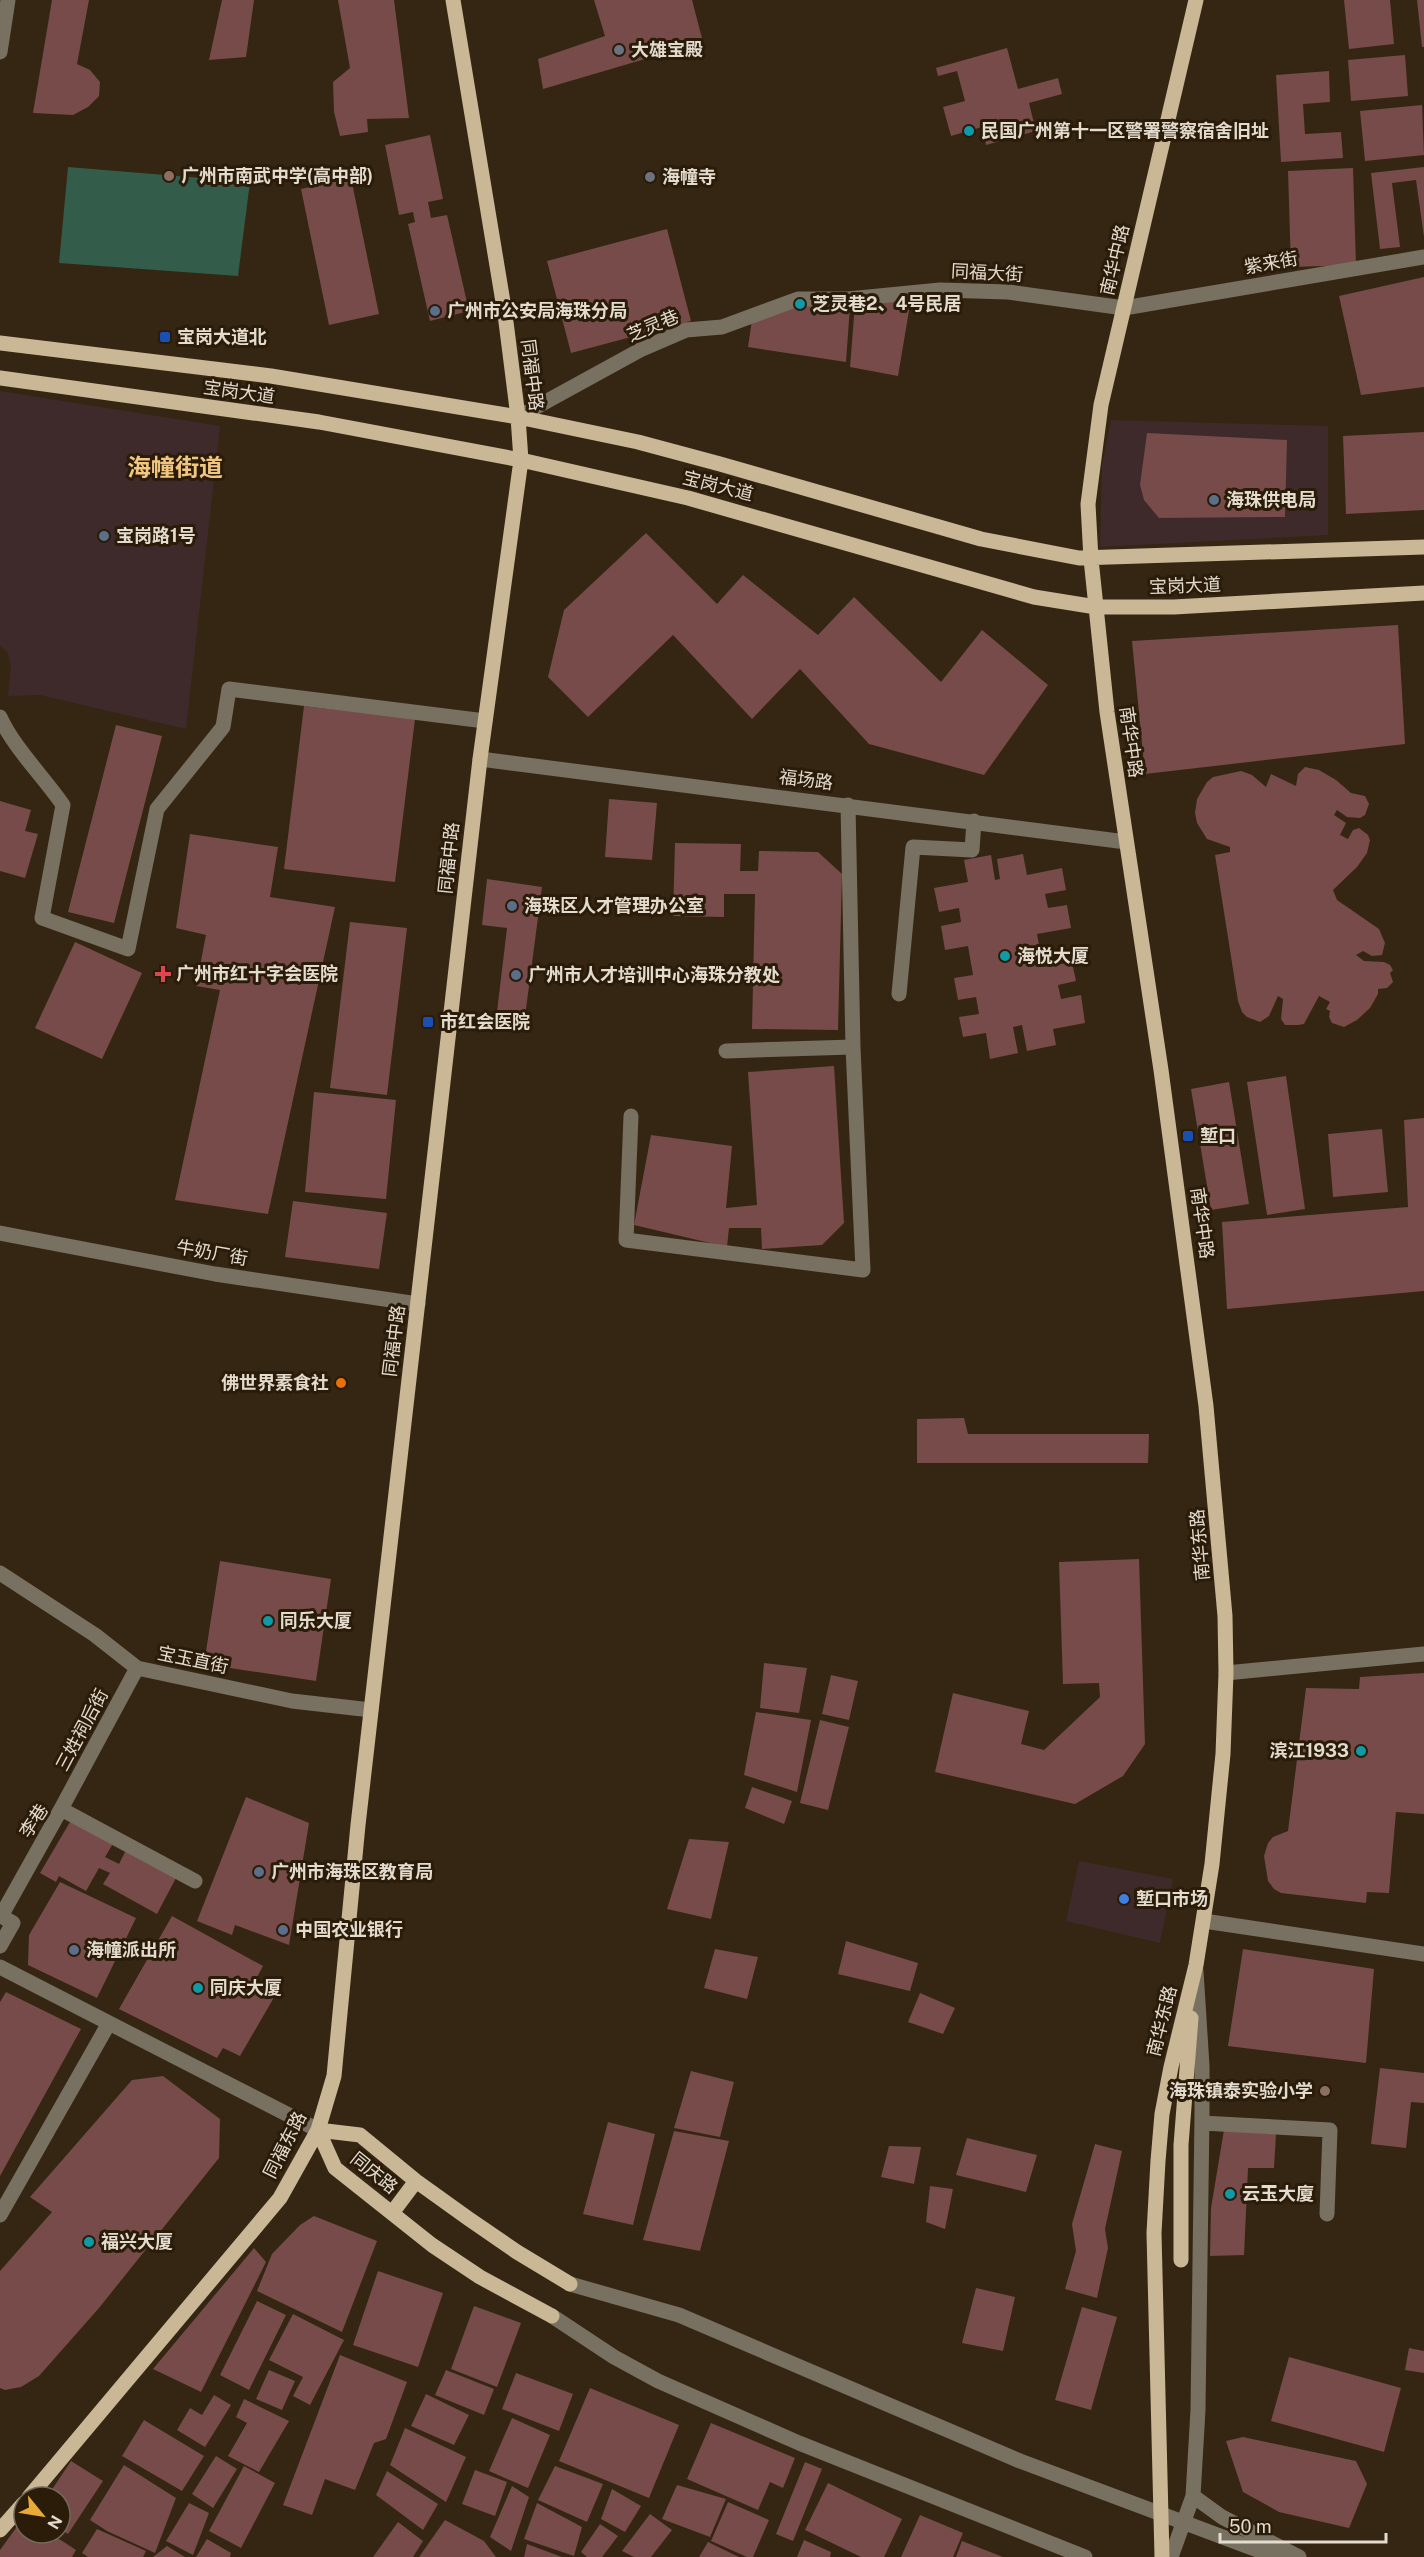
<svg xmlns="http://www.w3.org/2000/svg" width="1424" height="2557" font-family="'Public Sans','Noto Sans SC',sans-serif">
<rect width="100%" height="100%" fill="#342612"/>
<!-- commercial -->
<path fill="#3e2a2a" d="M 0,391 L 220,426 L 186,729 L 40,695 L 8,696 L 11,666 L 8,653 L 0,645 Z
M 1111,420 L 1328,426 L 1328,535 L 1100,547 L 1102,465 Z
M 1079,1861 L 1173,1879 L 1160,1943 L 1066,1921 Z"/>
<!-- green -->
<path fill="#335c4a" d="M 68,167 L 250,182 L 238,276 L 59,263 Z"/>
<!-- building -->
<path fill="#764b49" d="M 52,0 L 89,0 L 77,64 L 90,70 L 100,82 L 99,96 L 88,107 L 73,115 L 33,113 Z
M 222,0 L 254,0 L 246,57 L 209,60 Z
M 338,0 L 394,0 L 409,118 L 367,119 L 368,132 L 340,136 L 334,112 L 333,82 L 350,68 Z
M 594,0 L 692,0 L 703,42 L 543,89 L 538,59 L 605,36 Z
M 1344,0 L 1390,0 L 1394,44 L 1349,49 Z
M 1417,0 L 1424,0 L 1424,47 L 1422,47 Z
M 1007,48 L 1018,89 L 1058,78 L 1062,94 L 1029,103 L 1036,131 L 986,145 L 982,127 L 951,136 L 943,107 L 965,101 L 957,71 L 938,76 L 936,68 Z
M 1405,55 L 1408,96 L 1351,101 L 1348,60 Z
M 1329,71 L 1330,102 L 1303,104 L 1305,134 L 1341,132 L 1343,158 L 1281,162 L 1276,75 Z
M 1422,105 L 1424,155 L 1365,161 L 1360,111 Z
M 430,135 L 443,199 L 428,202 L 431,218 L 447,215 L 469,311 L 430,321 L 408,224 L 415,222 L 413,212 L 399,215 L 385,145 Z
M 1424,167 L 1424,237 L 1416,180 L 1392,183 L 1400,247 L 1380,249 L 1371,173 Z
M 1353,168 L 1356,265 L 1291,267 L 1288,171 Z
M 351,178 L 379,314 L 329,325 L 301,189 Z
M 667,229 L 691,321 L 571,353 L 547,261 Z
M 1424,277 L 1424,387 L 1361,395 L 1339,296 Z
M 911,299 L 898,376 L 850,367 L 855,304 Z
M 800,304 L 850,306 L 846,362 L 748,347 L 752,320 Z
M 1424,432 L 1424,510 L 1346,514 L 1343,436 Z
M 1147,433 L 1287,440 L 1285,517 L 1159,518 L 1144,500 L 1140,485 Z
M 646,533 L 717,604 L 743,575 L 818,635 L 854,597 L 941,682 L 982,630 L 1048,685 L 984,775 L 869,744 L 800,669 L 752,719 L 673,635 L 588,717 L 548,677 L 564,610 Z
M 1398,625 L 1405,744 L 1145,774 L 1132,641 Z
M 304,706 L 415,719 L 395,882 L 284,869 Z
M 116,725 L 162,736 L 114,923 L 68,912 Z
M 1305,767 L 1319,770 L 1336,780 L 1351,793 L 1365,796 L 1369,804 L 1365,815 L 1360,818 L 1347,817 L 1337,810 L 1334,815 L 1346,823 L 1340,835 L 1348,839 L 1353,830 L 1359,828 L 1368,835 L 1370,840 L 1367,853 L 1357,867 L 1333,890 L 1337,900 L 1379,929 L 1385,943 L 1382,955 L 1372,956 L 1363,951 L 1356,955 L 1364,961 L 1384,962 L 1390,965 L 1393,970 L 1390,973 L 1393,982 L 1387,988 L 1378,989 L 1378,994 L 1370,1008 L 1357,1020 L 1344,1027 L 1332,1023 L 1329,1017 L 1330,1011 L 1326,1009 L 1330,1002 L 1319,996 L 1304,1024 L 1298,1025 L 1285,1025 L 1281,1019 L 1283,999 L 1278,996 L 1269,1016 L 1260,1022 L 1247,1017 L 1242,1012 L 1238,1001 L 1215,855 L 1230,852 L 1230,847 L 1207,839 L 1197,823 L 1195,813 L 1197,799 L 1207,782 L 1213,777 L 1241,771 L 1252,775 L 1266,787 L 1271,774 L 1296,786 L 1298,774 Z
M 609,799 L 657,803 L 652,860 L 605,857 Z
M 0,801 L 31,810 L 25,831 L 38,834 L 25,878 L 0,871 Z
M 190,834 L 278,847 L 270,897 L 335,907 L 268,1214 L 175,1200 L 220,990 L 196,986 L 206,935 L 176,928 Z
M 675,843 L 741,844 L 740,871 L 758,871 L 759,851 L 818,852 L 842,874 L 838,1030 L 752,1029 L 755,894 L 724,894 L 724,917 L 673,916 Z
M 1023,854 L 1027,875 L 1062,868 L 1066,890 L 1045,894 L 1048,908 L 1067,905 L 1071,928 L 1037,934 L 1043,967 L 1072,962 L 1076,981 L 1058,985 L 1061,999 L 1081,995 L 1085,1023 L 1053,1029 L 1056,1045 L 1027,1051 L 1022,1025 L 1013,1027 L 1018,1053 L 990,1059 L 986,1033 L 963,1037 L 959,1017 L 979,1014 L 976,997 L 958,1000 L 954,978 L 973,975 L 968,946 L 945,950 L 941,926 L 961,922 L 959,908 L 939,912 L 934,888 L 968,882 L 964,860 L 991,855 L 995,880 L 1000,879 L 997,859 Z
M 487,879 L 542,887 L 524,1024 L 496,1020 L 507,928 L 482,925 Z
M 350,922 L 407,928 L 387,1095 L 330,1088 Z
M 75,942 L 142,973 L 102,1059 L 35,1028 Z
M 834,1066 L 844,1223 L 822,1245 L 762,1249 L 761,1228 L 729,1228 L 727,1247 L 634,1225 L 651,1135 L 732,1146 L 726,1208 L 757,1205 L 748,1072 Z
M 1286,1076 L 1305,1209 L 1267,1215 L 1247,1082 Z
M 1229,1082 L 1249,1204 L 1211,1210 L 1191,1089 Z
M 314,1092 L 396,1100 L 386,1199 L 305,1192 Z
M 1424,1118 L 1424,1291 L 1227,1309 L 1222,1222 L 1408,1207 L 1404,1120 Z
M 1382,1129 L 1388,1192 L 1333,1197 L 1328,1134 Z
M 293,1201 L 387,1213 L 379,1269 L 285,1257 Z
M 964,1418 L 968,1434 L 1149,1434 L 1148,1463 L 917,1463 L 917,1419 Z
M 1139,1559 L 1145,1744 L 1123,1776 L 1075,1804 L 935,1772 L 953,1693 L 1029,1711 L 1021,1744 L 1044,1750 L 1100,1697 L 1099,1683 L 1063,1684 L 1059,1562 Z
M 220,1561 L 331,1579 L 316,1681 L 204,1664 Z
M 764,1663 L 807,1668 L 799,1713 L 760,1708 Z
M 1424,1673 L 1424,1814 L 1396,1812 L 1389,1893 L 1367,1892 L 1366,1903 L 1281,1893 L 1274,1889 L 1268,1881 L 1264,1856 L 1268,1843 L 1273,1837 L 1288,1831 L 1306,1688 L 1359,1689 L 1360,1677 Z
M 831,1675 L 858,1681 L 849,1720 L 822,1714 Z
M 756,1712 L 811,1720 L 797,1792 L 744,1775 Z
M 820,1720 L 849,1727 L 828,1810 L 800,1803 Z
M 752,1787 L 792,1801 L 784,1824 L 745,1808 Z
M 246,1797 L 309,1823 L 289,1945 L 235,1925 L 232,1935 L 197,1921 Z
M 70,1822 L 114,1842 L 105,1857 L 119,1864 L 127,1848 L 177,1876 L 157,1914 L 103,1884 L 110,1873 L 99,1868 L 86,1891 L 59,1876 L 56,1882 L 40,1873 Z
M 689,1839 L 729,1842 L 711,1919 L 667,1909 Z
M 60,1882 L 136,1918 L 97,1998 L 28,1965 L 29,1935 Z
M 172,1916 L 263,1966 L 254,1983 L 276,1994 L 240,2056 L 223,2048 L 217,2058 L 119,2009 Z
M 846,1941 L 918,1963 L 910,1991 L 838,1974 Z
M 715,1949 L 758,1957 L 747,1999 L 704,1988 Z
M 1243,1949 L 1374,1969 L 1366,2063 L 1228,2046 Z
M 6,1992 L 81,2029 L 0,2176 L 0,2002 Z
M 920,1993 L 955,2008 L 943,2034 L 908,2022 Z
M 1380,2068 L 1424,2073 L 1424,2103 L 1411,2102 L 1406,2148 L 1371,2144 Z
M 691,2071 L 734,2082 L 720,2137 L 674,2128 Z
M 163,2076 L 220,2119 L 219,2158 L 99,2308 L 39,2376 L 21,2387 L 5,2390 L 0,2388 L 0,2271 L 52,2212 L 30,2197 L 132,2080 Z
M 608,2122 L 655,2134 L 633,2225 L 583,2214 Z
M 1224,2130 L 1276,2134 L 1274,2168 L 1248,2168 L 1244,2255 L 1210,2256 L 1211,2208 Z
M 674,2131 L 729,2141 L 700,2251 L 643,2240 Z
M 967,2138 L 1037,2155 L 1026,2192 L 956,2175 Z
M 1095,2144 L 1122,2151 L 1105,2229 L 1108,2248 L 1097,2298 L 1065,2289 L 1076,2251 L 1072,2224 Z
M 889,2146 L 921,2147 L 914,2184 L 881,2177 Z
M 930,2186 L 953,2189 L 945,2229 L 926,2222 Z
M 314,2216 L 377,2241 L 342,2332 L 257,2291 L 272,2254 L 300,2225 Z
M 254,2248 L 266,2262 L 201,2392 L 153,2369 Z
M 378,2271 L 443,2293 L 418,2367 L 353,2345 Z
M 976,2288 L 1015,2297 L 1003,2351 L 962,2343 Z
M 257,2301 L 286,2315 L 249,2390 L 220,2375 Z
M 474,2306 L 521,2323 L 497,2387 L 451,2369 Z
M 1082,2307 L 1117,2317 L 1091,2410 L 1055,2400 Z
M 293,2314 L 344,2340 L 310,2405 L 293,2396 L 303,2377 L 269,2360 Z
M 1409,2348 L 1424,2351 L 1424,2373 L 1405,2370 Z
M 340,2355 L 407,2382 L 386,2439 L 374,2443 L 355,2490 L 325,2479 L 312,2515 L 283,2505 Z
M 1289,2357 L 1401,2388 L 1384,2452 L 1271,2421 Z
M 269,2370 L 295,2381 L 282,2410 L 256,2399 Z
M 446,2370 L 494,2389 L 484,2415 L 435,2395 Z
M 516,2373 L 573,2394 L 559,2431 L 502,2409 Z
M 590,2388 L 679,2425 L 649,2498 L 559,2461 Z
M 426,2394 L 469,2415 L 454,2445 L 411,2426 Z
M 214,2395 L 231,2405 L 205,2447 L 177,2430 L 190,2408 L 202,2415 Z
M 244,2399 L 289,2421 L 259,2472 L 228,2456 L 247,2423 L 236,2417 Z
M 512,2418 L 550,2435 L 528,2488 L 489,2471 Z
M 144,2420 L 204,2456 L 182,2491 L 122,2456 Z
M 711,2423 L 795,2458 L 783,2488 L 770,2482 L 758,2510 L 687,2479 Z
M 405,2428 L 466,2457 L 446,2502 L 390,2465 Z
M 1243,2437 L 1356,2461 L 1367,2484 L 1349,2528 L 1279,2512 L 1243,2492 L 1226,2441 Z
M 216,2456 L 237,2469 L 213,2508 L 192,2494 Z
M 71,2461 L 103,2481 L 68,2534 L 60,2529 L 60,2497 L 47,2497 Z
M 805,2462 L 822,2469 L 793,2541 L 776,2534 Z
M 124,2465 L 176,2498 L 155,2553 L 107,2531 L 90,2520 Z
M 244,2466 L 275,2483 L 241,2548 L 209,2531 Z
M 555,2466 L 603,2484 L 587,2522 L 538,2500 Z
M 475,2470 L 507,2482 L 495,2516 L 462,2504 Z
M 387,2471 L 438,2504 L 423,2530 L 376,2495 Z
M 828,2483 L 902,2519 L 884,2557 L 861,2557 L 805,2530 Z
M 677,2485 L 726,2499 L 710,2537 L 662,2519 Z
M 512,2486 L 529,2497 L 511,2551 L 490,2537 Z
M 612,2489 L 641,2506 L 625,2532 L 601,2519 Z
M 728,2502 L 769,2520 L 753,2557 L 747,2557 L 711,2541 Z
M 189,2503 L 209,2513 L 193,2555 L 166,2541 Z
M 537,2503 L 582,2527 L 574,2556 L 524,2539 Z
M 650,2514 L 672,2530 L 651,2557 L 634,2557 L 622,2551 Z
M 920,2515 L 963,2533 L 953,2557 L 901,2557 Z
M 24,2517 L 24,2533 L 50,2533 L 76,2550 L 72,2557 L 0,2557 L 0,2550 Z
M 445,2520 L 484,2541 L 496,2557 L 419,2557 Z
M 398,2522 L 423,2541 L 413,2557 L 373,2557 Z
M 600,2524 L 618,2536 L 602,2557 L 587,2557 L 581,2552 Z
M 97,2529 L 146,2551 L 143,2557 L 88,2557 L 82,2553 Z
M 207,2539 L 231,2553 L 230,2557 L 196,2557 Z
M 804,2540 L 831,2552 L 830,2557 L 797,2557 Z
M 962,2541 L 1003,2557 L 956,2557 Z
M 708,2542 L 739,2557 L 699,2557 Z
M 527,2544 L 562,2557 L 524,2557 Z
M 167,2546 L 185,2557 L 153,2557 Z"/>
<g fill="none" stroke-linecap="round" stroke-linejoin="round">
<!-- minor -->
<path stroke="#787060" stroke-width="15" d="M 0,52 L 8,0
M 518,417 L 642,349 L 686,330 L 722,327 L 798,299 L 848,299 L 940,290 L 1008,292 L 1124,308 L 1424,257
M 0,717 C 14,748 43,776 63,805 L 42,918 L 128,949 L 157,809 L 223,727 L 229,689 L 485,721
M 480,759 L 1126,842
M 899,994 L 913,847 L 972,850 L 974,821
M 726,1051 L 853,1047 L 848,805
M 631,1116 L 626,1240 L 863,1270 L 853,1047
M 0,1233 L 215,1274 L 418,1304
M 0,1573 L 95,1635 L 137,1668 L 292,1701 L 371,1710
M 1226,1673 L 1424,1654
M 61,1809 L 137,1668
M 1204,1921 L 1424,1954
M 0,1946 L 13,1923 L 1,1916 L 61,1809 L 195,1881
M 0,1967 L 109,2023
M 1196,1971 L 1202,2066 L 1202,2115 L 1198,2410 L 1193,2496 L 1222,2517 L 1299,2557
M 1202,2123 L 1330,2130 L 1327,2214
M 0,2215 L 109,2023 L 318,2130
M 570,2284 L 679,2315 L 1020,2461 L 1276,2557
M 552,2316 L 614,2357 L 658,2381 L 799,2443 L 1085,2557
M 1171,2557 L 1193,2496"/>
<!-- major -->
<path stroke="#c9b796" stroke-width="15" d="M 0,343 L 271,376 L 518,417 L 638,442 L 720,464 L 981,539 L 1079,558 L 1424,547
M 0,378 L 319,422 L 521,460 L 688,498 L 1034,597 L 1096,607 L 1174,607 L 1424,593
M 318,2130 L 335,2168 L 432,2245 L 480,2277 L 552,2316
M 318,2130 L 360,2135 L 416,2181 L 469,2219 L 517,2252 L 570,2284
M 392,2213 L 416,2181
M 1181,2260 L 1181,2145 L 1191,2018
M 29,2497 L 280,2198 L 318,2130 L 334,2076 L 358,1825 L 480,759 L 521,460 L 518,417 L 505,314 L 453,0
M 0,2530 L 24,2503
M 1162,2557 L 1154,2233 L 1158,2161 L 1162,2114 L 1171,2067 L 1196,1965 L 1212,1864 L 1223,1754 L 1226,1673 L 1225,1616 L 1206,1406 L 1161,1070 L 1107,712 L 1091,559 L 1088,504 L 1101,405 L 1196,0"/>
</g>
<!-- markers -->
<g fill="#6b7280" stroke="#2a1c09" stroke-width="2">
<circle cx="619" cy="50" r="6"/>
<circle cx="650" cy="177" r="6"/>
</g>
<g fill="#0f9aa8" stroke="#2a1c09" stroke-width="2">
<circle cx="969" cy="131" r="6"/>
<circle cx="800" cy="304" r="6"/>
<circle cx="1005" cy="956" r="6"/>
<circle cx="268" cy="1621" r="6"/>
<circle cx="1361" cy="1751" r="6"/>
<circle cx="198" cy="1988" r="6"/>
<circle cx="1230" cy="2194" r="6"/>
<circle cx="89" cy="2242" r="6"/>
</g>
<g fill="#8d6e63" stroke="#2a1c09" stroke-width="2">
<circle cx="169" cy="176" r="6"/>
<circle cx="1325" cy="2091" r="6"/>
</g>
<g fill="#5c6f8a" stroke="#2a1c09" stroke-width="2">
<circle cx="435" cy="311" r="6"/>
<circle cx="1214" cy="500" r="6"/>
<circle cx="104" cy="536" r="6"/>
<circle cx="512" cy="906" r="6"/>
<circle cx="516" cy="975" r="6"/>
<circle cx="259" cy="1872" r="6"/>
<circle cx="283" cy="1930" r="6"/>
<circle cx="74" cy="1950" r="6"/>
</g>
<g fill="#1a4fb4" stroke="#2a1c09" stroke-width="2">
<rect x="159" y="331" width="12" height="12" rx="3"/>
<rect x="422" y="1016" width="12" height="12" rx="3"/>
<rect x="1182" y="1130" width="12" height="12" rx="3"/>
</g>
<path fill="#e0444e" stroke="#2a1c09" stroke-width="2" d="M160 965h6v6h6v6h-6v6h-6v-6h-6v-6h6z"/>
<circle fill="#e8710a" stroke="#2a1c09" stroke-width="2" cx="341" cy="1383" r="6"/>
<circle fill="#3f7fe0" stroke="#2a1c09" stroke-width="2" cx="1124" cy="1899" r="6"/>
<g text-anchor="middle" stroke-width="6" stroke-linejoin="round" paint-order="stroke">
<!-- poi labels -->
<g font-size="18" font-weight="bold" fill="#e4dbcf" stroke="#2a1c09" text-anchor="start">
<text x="631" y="56">大雄宝殿</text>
<text x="981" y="137">民国广州第十一区警署警察宿舍旧址</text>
<text x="181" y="182">广州市南武中学(高中部)</text>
<text x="662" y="183">海幢寺</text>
<text x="812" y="310">芝灵巷2、4号民居</text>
<text x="447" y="317">广州市公安局海珠分局</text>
<text x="177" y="343">宝岗大道北</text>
<text x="1226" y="506">海珠供电局</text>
<text x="116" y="542">宝岗路1号</text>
<text x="524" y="912">海珠区人才管理办公室</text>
<text x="1017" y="962">海悦大厦</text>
<text x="176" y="980">广州市红十字会医院</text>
<text x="528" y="981">广州市人才培训中心海珠分教处</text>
<text x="440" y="1028">市红会医院</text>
<text x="1200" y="1142">堑口</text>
<text x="329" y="1389" text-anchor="end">佛世界素食社</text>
<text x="280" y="1627">同乐大厦</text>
<text x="1349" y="1757" text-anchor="end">滨江1933</text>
<text x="271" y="1878">广州市海珠区教育局</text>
<text x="1136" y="1905">堑口市场</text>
<text x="295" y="1936">中国农业银行</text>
<text x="86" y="1956">海幢派出所</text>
<text x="210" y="1994">同庆大厦</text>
<text x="1313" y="2097" text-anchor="end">海珠镇泰实验小学</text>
<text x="1242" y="2200">云玉大廈</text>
<text x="101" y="2248">福兴大厦</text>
</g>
<!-- street labels -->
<g font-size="18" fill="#e4dbcf" stroke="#2a1c09">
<text transform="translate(1115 260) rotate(-77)" y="6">南华中路</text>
<text transform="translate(1271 263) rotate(-10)" y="6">紫来街</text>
<text transform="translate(987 273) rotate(3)" y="6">同福大街</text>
<text transform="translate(653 326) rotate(-23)" y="6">芝灵巷</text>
<text transform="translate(532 375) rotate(83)" y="6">同福中路</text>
<text transform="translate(239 392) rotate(8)" y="6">宝岗大道</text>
<text transform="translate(718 486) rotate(14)" y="6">宝岗大道</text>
<text transform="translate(1185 586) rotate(-2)" y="6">宝岗大道</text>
<text transform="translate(1131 742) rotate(82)" y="6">南华中路</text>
<text transform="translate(806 780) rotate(7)" y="6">福场路</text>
<text transform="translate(449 858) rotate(-84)" y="6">同福中路</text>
<text transform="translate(1202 1223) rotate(82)" y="6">南华中路</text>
<text transform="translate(212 1253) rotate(10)" y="6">牛奶厂街</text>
<text transform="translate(394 1341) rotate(-83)" y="6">同福中路</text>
<text transform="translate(1200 1545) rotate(-95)" y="6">南华东路</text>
<text transform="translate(193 1660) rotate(12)" y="6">宝玉直街</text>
<text transform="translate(82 1730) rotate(-62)" y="6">三姓祠后街</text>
<text transform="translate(34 1821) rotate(-57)" y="6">李巷</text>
<text transform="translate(1162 2021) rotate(-76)" y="6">南华东路</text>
<text transform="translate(285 2145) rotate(-63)" y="6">同福东路</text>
<text transform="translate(374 2173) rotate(39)" y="6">同庆路</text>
</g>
<!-- district labels -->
<g font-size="24" font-weight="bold" fill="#f1c681" stroke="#2a1c09">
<text x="175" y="476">海幢街道</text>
</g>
</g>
<!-- north arrow -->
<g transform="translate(42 2515) rotate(120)"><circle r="28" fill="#2a1c09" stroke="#746858" stroke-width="1.5"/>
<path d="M0-4.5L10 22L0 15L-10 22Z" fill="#e9ab38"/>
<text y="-9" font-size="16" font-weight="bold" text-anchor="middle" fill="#e4dbcf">N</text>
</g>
<!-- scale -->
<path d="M1220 2533v9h166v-9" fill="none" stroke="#e4dbcf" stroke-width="3"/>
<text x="1229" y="2533" font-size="18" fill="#e4dbcf" stroke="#2a1c09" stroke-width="4.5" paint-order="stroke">50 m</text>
</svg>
